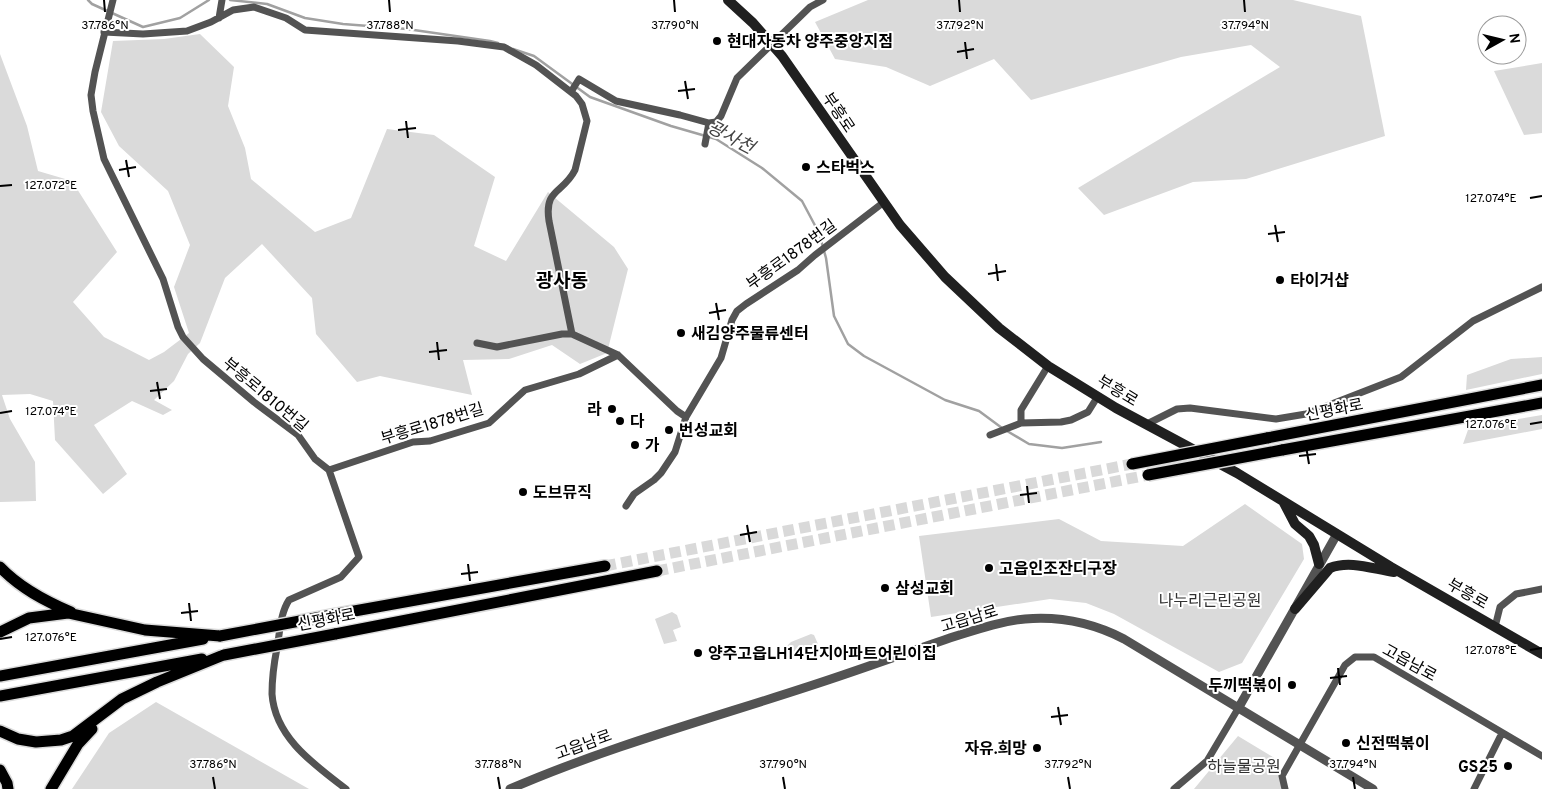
<svg xmlns="http://www.w3.org/2000/svg" width="1542" height="789" font-family="Overpass,'Noto Sans KR',sans-serif">
<rect width="100%" height="100%" fill="#fff"/>
<!-- green -->
<path fill="#dadada" d="M 868,0 L 1293,0 L 1361,16 L 1385,136 L 1246,179 L 1193,182 L 1104,215 L 1078,188 L 1280,67 L 1251,45 L 1181,57 L 1031,100 L 994,59 L 930,86 L 886,67 L 835,59 L 815,22 Z
M 200,34 L 234,67 L 228,106 L 245,148 L 251,179 L 315,232 L 351,218 L 387,129 L 434,135 L 495,177 L 474,246 L 506,261 L 548,192 L 614,247 L 628,269 L 607,353 L 580,364 L 552,345 L 509,359 L 463,360 L 472,395 L 380,376 L 357,382 L 316,334 L 312,298 L 262,244 L 225,278 L 200,343 L 188,354 L 174,381 L 154,400 L 172,410 L 163,415 L 132,401 L 94,425 L 127,474 L 103,494 L 55,440 L 53,401 L 30,394 L 2,395 L 10,419 L 35,462 L 36,501 L 0,502 L 0,54 L 27,126 L 38,171 L 72,181 L 117,252 L 73,302 L 104,337 L 149,360 L 164,352 L 189,333 L 174,287 L 190,245 L 168,191 L 119,146 L 101,112 L 113,41 L 164,39 Z
M 1542,63 L 1542,133 L 1524,135 L 1494,71 Z
M 1542,357 L 1542,374 L 1466,390 L 1467,375 L 1511,359 Z
M 1542,415 L 1542,429 L 1463,444 L 1469,427 Z
M 1245,504 L 1302,544 L 1304,559 L 1242,663 L 1219,672 L 1114,614 L 1086,603 L 1050,599 L 931,617 L 919,536 L 1059,519 L 1101,541 L 1183,546 Z
M 672,612 L 677,615 L 681,627 L 673,630 L 677,641 L 664,644 L 655,619 Z
M 811,634 L 814,635 L 818,644 L 795,652 L 788,651 L 787,646 L 791,642 Z
M 156,702 L 309,789 L 72,789 L 109,733 Z
M 1238,736 L 1276,759 L 1282,789 L 1194,789 Z"/>
<g fill="none" stroke-linecap="round" stroke-linejoin="round">
<!-- stream -->
<path stroke="#a1a1a1" stroke-width="2.5" d="M 88,0 L 92,4 L 143,27 L 180,18 L 209,0
M 230,0 L 267,4 L 305,18 L 343,24 L 407,29 L 490,41 L 498,43
M 513,49 L 534,56 L 590,97 L 671,126 L 716,139 L 762,168 L 802,201 L 819,233 L 826,258 L 834,316 L 848,344 L 864,356 L 945,400 L 979,411 L 1002,428
M 1007,431 L 1029,444 L 1062,448 L 1101,442"/>
<!-- trunk-tunnel -->
<path stroke="#d9d9d9" stroke-width="11" stroke-dasharray="11 5.5" stroke-linecap="butt" d="M 605,566 L 1132,464
M 657,571 L 1148,475"/>
<!-- trunk casing -->
<g stroke="#dbdbdb" stroke-width="14">
<path id="trunk" d="M 1267,438 L 1542,385
M 1282,450 L 1542,403
M 0,567 C 20,588 45,601 71,612
M 332,615 L 605,566
M 0,632 L 29,618 L 68,613 L 145,630 L 220,636
M 335,634 L 657,571
M 0,676 L 203,639
M 0,696 L 202,659
M 0,731 L 18,739 L 36,742 L 61,740 L 73,736 L 122,699 L 157,682 L 221,656
M 0,770 L 7,783 L 8,789
M 51,789 L 78,744 L 92,729"/>
</g>
<!-- minor -->
<path stroke="#535353" stroke-width="7" d="M 113,0 L 95,72 L 91,95 L 93,111 L 104,159 L 163,279 L 178,327 L 183,337 L 203,359 L 254,402 L 298,435 L 315,459 L 329,470 L 359,557 L 341,577 L 289,600 C 280,614 280,632 277,648 C 274,663 272,680 272,694 C 275,738 315,765 346,789
M 219,18 L 222,0
M 104,32 L 143,34 L 187,31 L 211,22 L 233,10 L 254,7 L 286,18 L 305,30 L 458,41 L 504,47 L 536,65 L 576,96 L 582,104 L 587,121 L 575,170 C 563,194 544,188 549,221 L 572,334 L 618,355 L 677,411 L 686,417
M 571,92 L 579,79 L 616,101 L 680,115 L 709,123 L 716,122 L 721,116 L 737,78 L 810,7 L 823,0
M 705,144 L 709,123
M 477,343 L 497,347 L 562,334 L 572,334
M 1021,423 L 1021,410 L 1048,366
M 1147,424 L 1177,409 L 1190,408 L 1276,419 L 1306,414 L 1401,377 L 1473,321 L 1542,287
M 990,435 L 1021,423 L 1061,422 L 1071,420 L 1088,412 L 1098,396
M 329,470 L 413,442 L 430,441 L 489,423 L 525,390 L 579,374 L 618,355
M 626,506 L 634,494 L 654,480 L 661,473 L 675,452 L 686,417 L 721,358 L 732,320 L 737,311 L 746,304 L 798,270 L 815,255 L 884,202
M 1495,627 L 1500,607 L 1516,594 L 1542,589
M 1174,789 L 1207,761 L 1239,707
M 1285,789 L 1282,776 L 1345,665 L 1355,657 L 1374,657 L 1542,756
M 1474,789 L 1502,733"/>
<!-- tertiary -->
<path stroke="#535353" stroke-width="9" d="M 1239,707 L 1337,534
M 510,789 C 614,744 724,715 831,679 C 873,665 914,650 956,636 C 978,629 1002,621 1025,619 C 1060,616 1093,623 1124,639 L 1373,789"/>
<!-- secondary -->
<path stroke="#202020" stroke-width="10" d="M 728,0 L 753,23 L 782,56 L 900,225 L 945,277 L 999,328 L 1048,366 L 1116,408 L 1237,473 L 1391,567 L 1542,654
M 1283,501 L 1295,524 L 1309,536 L 1314,545 L 1319,564
M 1295,609 L 1330,568 C 1350,560 1373,569 1394,572"/>
<!-- trunk -->
<use href="#trunk" stroke="#000" stroke-width="11"/>
<!-- trunk-bridge casing -->
<g stroke="#dbdbdb" stroke-width="14" stroke-linecap="butt">
<path id="trunk-bridge" d="M 1132,464 L 1267,438
M 1148,475 L 1282,450
M 220,636 L 332,615
M 224,655 L 335,634"/>
</g>
<!-- trunk-bridge -->
<use href="#trunk-bridge" stroke="#000" stroke-width="11"/>
</g>
<!-- ticks -->
<path fill="none" stroke="#000" stroke-width="2" d="M 104,0 L 105,12M 389,0 L 390,12M 674,0 L 675,12M 959,0 L 960,12M 1244,0 L 1245,12M 965,42 L 967,59M 957,52 L 974,49M 685,81 L 688,99M 678,91 L 695,89M 406,121 L 408,138M 398,130 L 416,128M 126,160 L 129,177M 119,170 L 136,167M 0,186 L 12,185M 1530,198 L 1542,196M 1275,225 L 1278,242M 1268,234 L 1285,232M 996,264 L 998,281M 988,274 L 1006,271M 716,303 L 719,320M 709,313 L 726,310M 437,342 L 439,360M 429,352 L 447,350M 157,382 L 160,399M 150,391 L 167,389M 0,413 L 12,411M 1530,424 L 1542,422M 1306,446 L 1309,464M 1299,456 L 1316,454M 1027,486 L 1029,503M 1020,495 L 1037,493M 747,525 L 750,542M 740,535 L 757,532M 468,564 L 470,581M 461,574 L 478,572M 189,603 L 191,621M 181,613 L 198,611M 0,639 L 12,637M 1530,650 L 1542,648M 1338,668 L 1340,685M 1330,678 L 1347,676M 1058,707 L 1061,725M 1051,717 L 1068,715M 213,777 L 215,789M 498,777 L 500,789M 783,777 L 785,789M 1068,777 L 1070,789M 1353,777 L 1355,789"/>
<!-- markers -->
<g fill="#000" stroke="#fff" stroke-width="2">
<circle cx="717" cy="41" r="5"/>
<circle cx="806" cy="167" r="5"/>
<circle cx="1280" cy="280" r="5"/>
<circle cx="681" cy="333" r="5"/>
<circle cx="612" cy="409" r="5"/>
<circle cx="620" cy="421" r="5"/>
<circle cx="669" cy="430" r="5"/>
<circle cx="635" cy="445" r="5"/>
<circle cx="523" cy="492" r="5"/>
<circle cx="989" cy="568" r="5"/>
<circle cx="885" cy="588" r="5"/>
<circle cx="698" cy="653" r="5"/>
<circle cx="1292" cy="685" r="5"/>
<circle cx="1346" cy="743" r="5"/>
<circle cx="1037" cy="748" r="5"/>
<circle cx="1508" cy="766" r="5"/>
</g>
<g text-anchor="middle" stroke-width="4" stroke-linejoin="round" paint-order="stroke">
<!-- poi labels -->
<g font-size="16" font-weight="bold" fill="#000" stroke="#fff" text-anchor="start">
<text x="727" y="47">현대자동차 양주중앙지점</text>
<text x="816" y="173">스타벅스</text>
<text x="1290" y="286">타이거샵</text>
<text x="691" y="339">새김양주물류센터</text>
<text x="602" y="415" text-anchor="end">라</text>
<text x="630" y="427">다</text>
<text x="679" y="436">번성교회</text>
<text x="645" y="451">가</text>
<text x="533" y="498">도브뮤직</text>
<text x="999" y="574">고읍인조잔디구장</text>
<text x="895" y="594">삼성교회</text>
<text x="708" y="659">양주고읍LH14단지아파트어린이집</text>
<text x="1282" y="691" text-anchor="end">두끼떡볶이</text>
<text x="1356" y="749">신전떡볶이</text>
<text x="1027" y="754" text-anchor="end">자유.희망</text>
<text x="1498" y="772" text-anchor="end">GS25</text>
</g>
<!-- street labels -->
<g font-size="16" fill="#000" stroke="#fff">
<text transform="translate(839 112) rotate(56)" y="6">부흥로</text>
<text transform="translate(791 254) rotate(-36)" y="6">부흥로1878번길</text>
<text transform="translate(1118 390) rotate(31)" y="6">부흥로</text>
<text transform="translate(266 394) rotate(40)" y="6">부흥로1810번길</text>
<text transform="translate(1334 409) rotate(-11)" y="6">신평화로</text>
<text transform="translate(432 423) rotate(-17)" y="6">부흥로1878번길</text>
<text transform="translate(1468 593) rotate(30)" y="6">부흥로</text>
<text transform="translate(969 618) rotate(-17)" y="6">고읍남로</text>
<text transform="translate(326 619) rotate(-11)" y="6">신평화로</text>
<text transform="translate(1410 662) rotate(29)" y="6">고읍남로</text>
<text transform="translate(583 744) rotate(-20)" y="6">고읍남로</text>
</g>
<!-- park labels -->
<g font-size="16" fill="#313131" stroke="#fff">
<text x="1210" y="606">나누리근린공원</text>
<text x="1244" y="772">하늘물공원</text>
</g>
<!-- water labels -->
<g font-size="18" font-style="italic" fill="#424242" stroke="#fff">
<text transform="translate(731 137) rotate(28)" y="6">광사천</text>
</g>
<!-- quarter labels -->
<g font-size="19" font-weight="bold" fill="#000" stroke="#fff">
<text x="562" y="287">광사동</text>
</g>
</g>
<g font-size="12" text-anchor="middle" fill="#000" stroke="#fff" stroke-width="4" stroke-linejoin="round" paint-order="stroke">
<text x="105" y="29">37.786°N</text>
<text x="390" y="29">37.788°N</text>
<text x="675" y="29">37.790°N</text>
<text x="960" y="29">37.792°N</text>
<text x="1245" y="29">37.794°N</text>
<text x="51" y="189">127.072°E</text>
<text x="1491" y="202">127.074°E</text>
<text x="51" y="415">127.074°E</text>
<text x="1491" y="428">127.076°E</text>
<text x="51" y="641">127.076°E</text>
<text x="1491" y="654">127.078°E</text>
<text x="213" y="768">37.786°N</text>
<text x="498" y="768">37.788°N</text>
<text x="783" y="768">37.790°N</text>
<text x="1068" y="768">37.792°N</text>
<text x="1353" y="768">37.794°N</text>
</g>
<!-- north arrow -->
<g transform="translate(1502 40) rotate(82)"><circle r="24" fill="#ffffff" stroke="#999999"/>
<path d="M0-4L9 19L0 12L-9 19Z" fill="#000000"/>
<text y="-8" font-size="14" font-weight="bold" text-anchor="middle" fill="#000000">N</text>
</g>
</svg>
